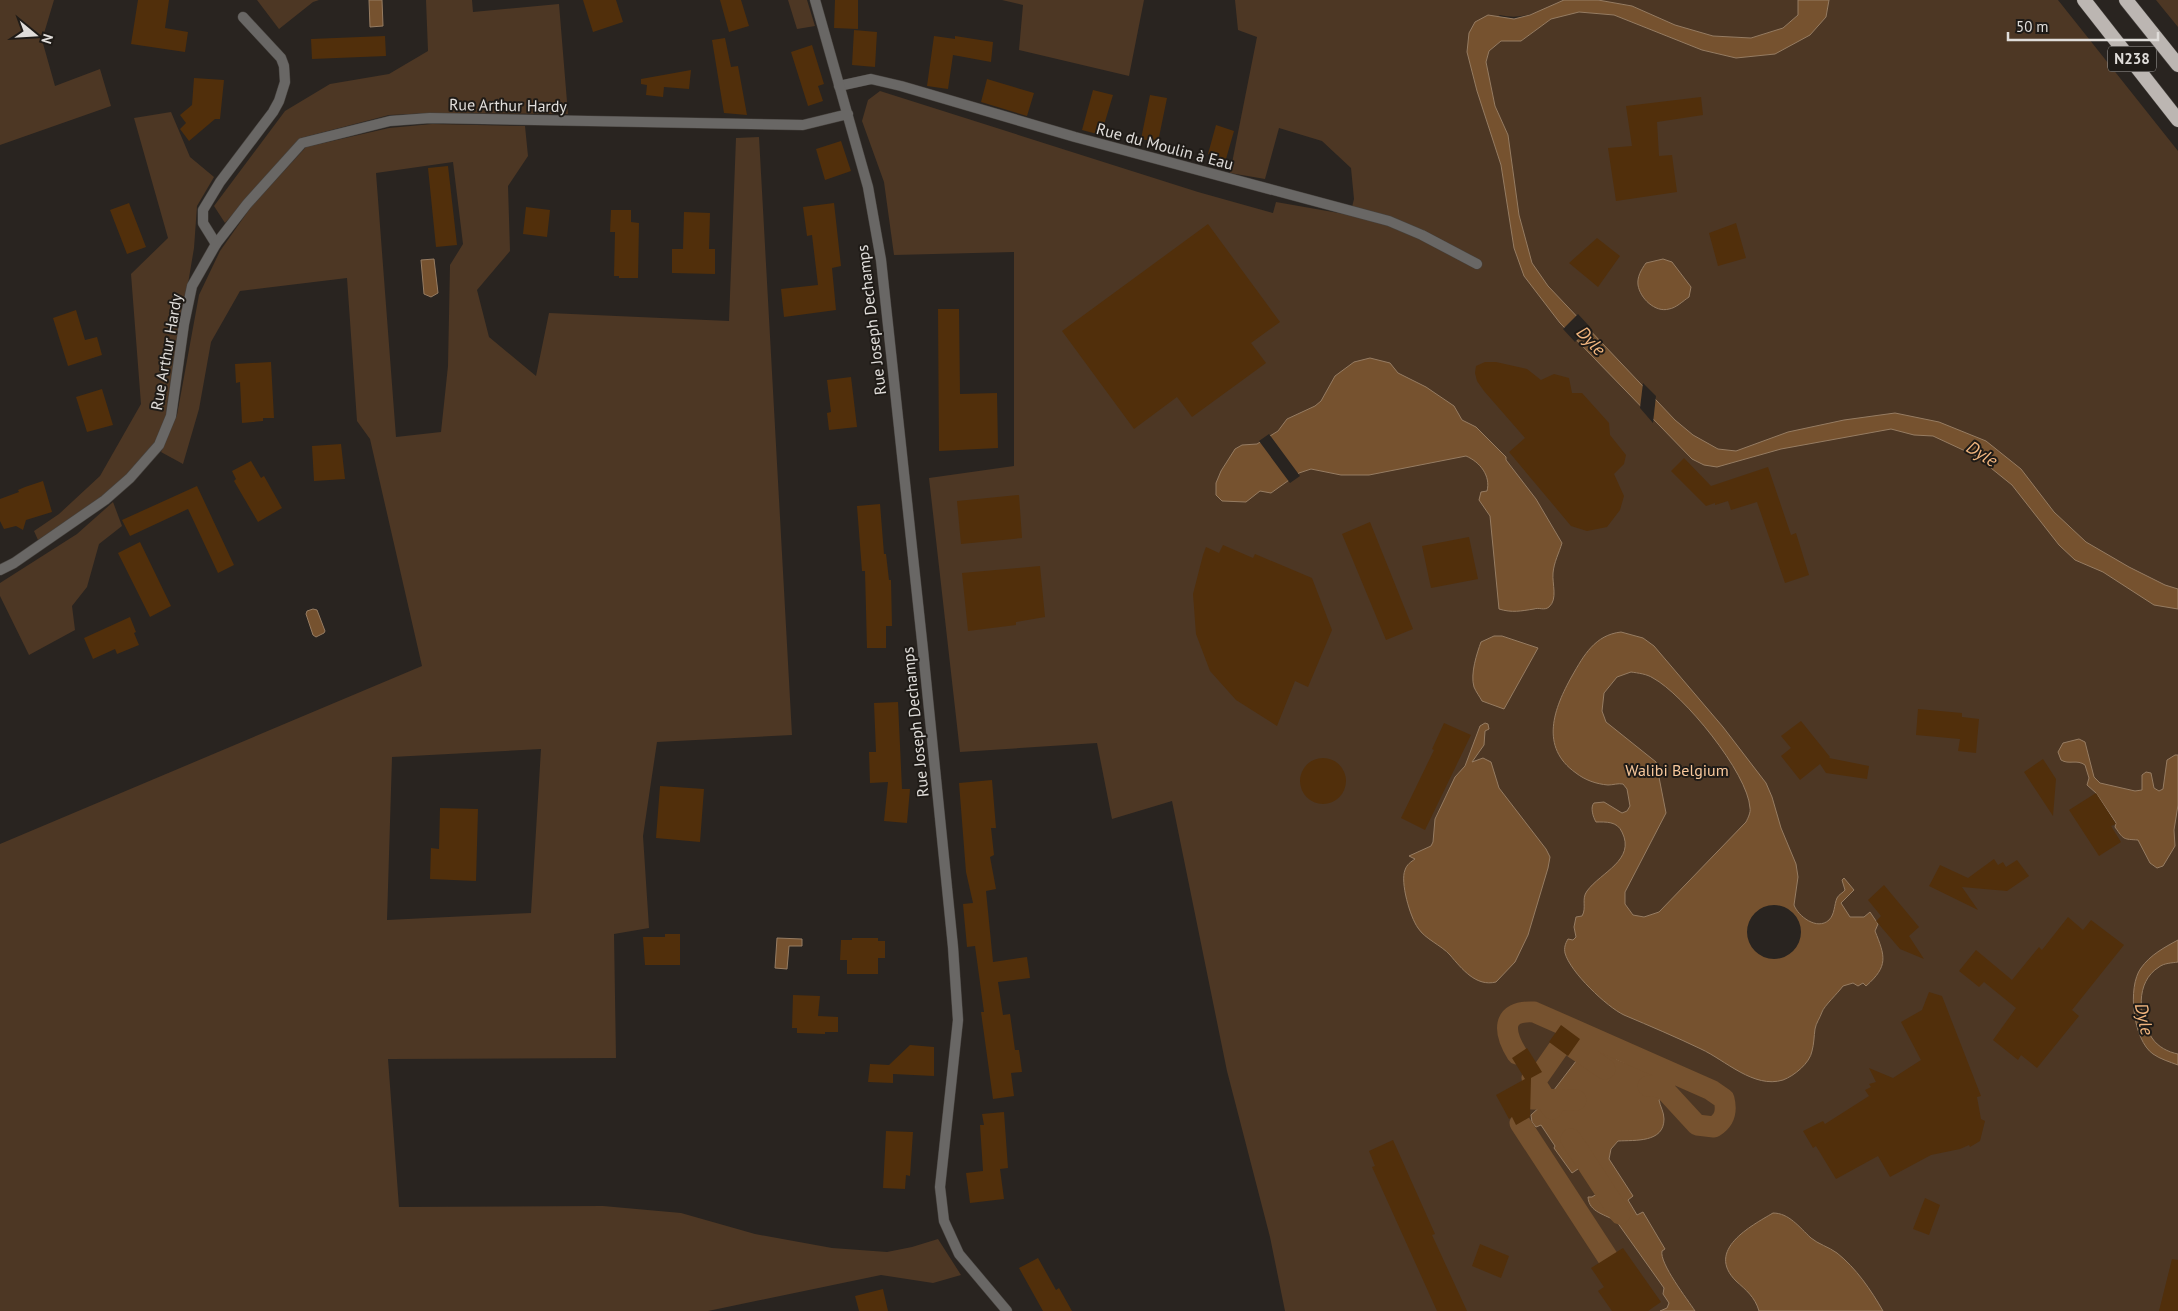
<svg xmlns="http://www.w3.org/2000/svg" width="2178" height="1311" font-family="'PT Sans',sans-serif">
<rect width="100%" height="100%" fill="#292420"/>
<!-- green -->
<path fill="#4d3724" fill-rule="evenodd" d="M 0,0 L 54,0 L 42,40 L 55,86 L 100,69 L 111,106 L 0,145 Z
M 257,0 L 319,0 L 313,2 L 279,29 Z
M 426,0 L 472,0 L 473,12 L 559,4 L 568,114 L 430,113 L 389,115 L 301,138 L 225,223 L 214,206 L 285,111 L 330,84 L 389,74 L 428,51 Z
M 788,0 L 807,0 L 815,26 L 797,29 Z
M 1002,0 L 1144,0 L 1129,76 L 1019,50 L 1023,5 Z
M 1235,0 L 1564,0 C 1541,10 1525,21 1500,15 L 1469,33 L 1467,52 L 1477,91 L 1501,165 L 1514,248 L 1527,245 L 1519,215 L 1508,135 L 1495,106 L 1486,62 L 1489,51 L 1501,41 L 1521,41 L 1551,19 L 1579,12 L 1614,15 L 1702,50 L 1736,58 L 1775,54 L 1826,17 L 1829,0 L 2058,0 L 2178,151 L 2178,1311 L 1285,1311 L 1270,1237 L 1227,1071 L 1172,801 L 1112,819 L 1097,743 L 960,752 L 929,478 L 1014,466 L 1014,252 L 894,255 L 884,182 L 862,121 L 868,100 L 880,91 L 1198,192 L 1273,213 L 1276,202 L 1350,215 L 1354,199 L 1351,168 L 1322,141 L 1279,128 L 1265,179 L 1230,173 L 1257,37 L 1238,30 Z
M 1598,0 L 1798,0 L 1798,15 L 1783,28 L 1751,38 L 1713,36 L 1675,25 L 1632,6 Z
M 2156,0 L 2178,0 L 2178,27 Z
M 171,112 L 190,157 L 214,177 L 197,206 L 194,248 L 166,415 L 157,442 L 128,476 L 103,497 L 38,540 L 34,531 L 59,514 L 100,476 L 141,404 L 131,274 L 168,238 L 134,118 Z
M 432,124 L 525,126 L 528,156 L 508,186 L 510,251 L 477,290 L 489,337 L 536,376 L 549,313 L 729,321 L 736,138 L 759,137 L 792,735 L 657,742 L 643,836 L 649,928 L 614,934 L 616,1058 L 388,1059 L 399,1207 L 603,1206 L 681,1213 L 755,1234 L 832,1248 L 887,1252 L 912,1247 L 938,1239 L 961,1275 L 933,1283 L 881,1275 L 708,1311 L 0,1311 L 0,844 L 422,666 L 370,439 L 357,421 L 347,278 L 240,291 L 211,342 L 199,409 L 183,464 L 161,452 L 177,415 L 199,295 L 220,251 L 251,207 L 306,147 L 389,128 ZM 453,162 L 463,244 L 450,265 L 448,366 L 441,432 L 396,437 L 376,173 ZM 541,749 L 531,913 L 387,920 L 392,757 Z
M 113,502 L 122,526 L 99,544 L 87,587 L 72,606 L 75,630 L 29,655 L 0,596 L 0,583 L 77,534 Z"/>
<!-- water -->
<path fill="#76522f" stroke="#967c62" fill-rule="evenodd" d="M 369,0 L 382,0 L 383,26 L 370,27 Z
M 1564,0 L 1598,0 L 1632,6 L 1675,25 L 1713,36 L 1751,38 L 1783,28 L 1798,15 L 1798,0 L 1829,0 L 1826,17 L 1810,35 L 1775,54 L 1736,58 L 1702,50 L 1614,15 L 1579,12 L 1551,19 L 1521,41 L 1501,41 L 1489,51 L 1486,62 L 1495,106 L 1508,135 L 1519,215 L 1532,263 L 1548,286 L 1675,420 L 1693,435 L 1718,449 L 1736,451 L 1788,432 L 1844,420 L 1895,413 L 1939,422 L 1986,441 L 2021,469 L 2054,512 L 2086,542 L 2129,567 L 2165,585 L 2178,589 L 2178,609 L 2154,605 L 2103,572 L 2075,560 L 2059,545 L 2012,485 L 1976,456 L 1933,436 L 1914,435 L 1891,429 L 1781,449 L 1717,467 L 1704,465 L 1692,459 L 1560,323 L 1524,276 L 1514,248 L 1501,165 L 1477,91 L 1467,52 L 1469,33 L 1475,22 L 1488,15 L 1514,19 L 1530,15 Z
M 434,259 L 438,293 L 431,297 L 424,294 L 421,260 Z
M 1663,259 L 1672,262 L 1691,287 L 1689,297 C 1683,301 1676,308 1669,309 C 1655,313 1640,298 1638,285 C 1637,277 1641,270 1646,263 Z
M 1370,358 L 1390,363 L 1398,373 L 1426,387 L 1454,406 L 1462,420 L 1476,427 L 1506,457 L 1506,460 L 1536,499 L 1562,543 C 1559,553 1554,562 1553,573 C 1552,584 1558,599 1549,607 C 1544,611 1539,607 1534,609 C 1521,611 1512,613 1499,609 L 1490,516 L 1479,500 L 1481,492 L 1487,491 C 1491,476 1480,462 1466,456 L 1369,475 L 1341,475 L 1311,469 L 1299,473 L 1271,493 L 1260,491 L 1246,502 L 1222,501 L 1216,495 L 1216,483 L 1221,471 L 1235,449 L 1242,445 L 1257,444 L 1278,431 L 1287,419 L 1315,406 L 1321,401 L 1335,376 L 1354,362 Z
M 313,609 L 317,610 L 325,631 L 324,633 L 316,637 L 313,635 L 306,614 L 307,611 Z
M 1621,632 L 1643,638 L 1654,646 L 1723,727 L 1766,783 L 1772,797 L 1781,828 L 1796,864 L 1798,877 L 1794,905 C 1798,916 1817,931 1829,920 C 1835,914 1834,905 1837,898 C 1839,894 1843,893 1845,890 L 1842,880 L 1844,878 L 1854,890 L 1841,903 L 1850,917 L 1864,917 L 1870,912 L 1878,924 L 1875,931 C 1885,956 1889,966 1866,986 L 1863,983 L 1858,986 L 1853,983 L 1843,986 C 1838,993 1824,1006 1822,1012 C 1820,1018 1816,1023 1815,1029 C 1814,1036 1814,1044 1812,1051 C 1810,1063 1794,1076 1783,1080 C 1754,1089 1725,1060 1701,1049 C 1676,1037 1650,1026 1624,1015 C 1607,1007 1570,972 1565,953 C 1564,948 1565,944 1568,939 L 1573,940 L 1576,937 L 1574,927 L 1576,917 L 1582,916 C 1587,908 1581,899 1587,891 C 1601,872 1636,860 1622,832 C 1617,821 1606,822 1596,822 C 1593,817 1590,807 1594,803 L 1604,802 L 1622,813 L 1627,811 L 1630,806 L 1627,789 L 1623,784 C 1618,783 1613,785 1608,785 C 1596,784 1585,780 1576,773 C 1539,747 1554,708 1572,676 C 1584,655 1595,635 1621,632 ZM 1631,672 C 1638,673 1647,674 1653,678 C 1683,694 1748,773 1750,808 C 1751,812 1748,818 1746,822 L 1659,912 L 1644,917 L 1633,915 L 1625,904 L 1625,892 L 1666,813 L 1656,762 L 1606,722 L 1602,711 L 1604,693 L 1617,677 Z
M 1494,636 L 1502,636 L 1538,648 L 1504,709 L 1482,701 C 1480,697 1476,692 1474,687 C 1470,674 1477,653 1481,642 Z
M 1485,723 L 1488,724 L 1489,729 L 1485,731 L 1484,745 L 1472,762 L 1483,758 L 1491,762 L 1499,788 L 1546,849 L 1550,857 L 1548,868 L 1528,935 L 1515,962 L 1496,982 C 1476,987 1462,969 1450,955 C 1441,945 1425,939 1418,928 C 1410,917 1400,882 1405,870 C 1407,864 1411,862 1415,859 L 1409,856 L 1431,846 L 1433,842 L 1435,819 L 1455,777 L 1465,766 L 1480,726 Z
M 2079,739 L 2085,742 L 2094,777 L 2100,783 L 2135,791 L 2142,790 L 2142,775 L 2146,772 L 2151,773 L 2154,788 L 2159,791 L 2163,789 L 2167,760 L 2175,755 L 2178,755 L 2178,805 L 2174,830 L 2175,846 L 2163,866 L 2157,868 L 2150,863 L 2138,840 C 2123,839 2124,840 2115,827 L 2116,823 L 2096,793 L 2087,785 L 2089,778 L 2085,765 C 2077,759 2069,765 2061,760 L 2058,752 L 2063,743 Z
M 777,938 L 802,939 L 802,946 L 789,946 L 787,969 L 775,968 Z
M 2178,940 L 2178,962 C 2172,963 2164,963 2159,967 C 2135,982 2138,1017 2152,1038 C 2158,1047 2168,1052 2178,1054 L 2178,1065 C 2170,1062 2160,1059 2153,1054 C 2133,1040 2127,987 2141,968 C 2150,955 2165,947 2178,940 Z
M 1609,1036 L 1612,1039 L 1609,1052 L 1616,1059 L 1661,1076 L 1665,1071 L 1674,1077 L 1674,1086 L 1676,1093 L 1674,1097 L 1665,1093 L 1659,1100 C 1660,1106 1664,1112 1664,1119 C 1664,1143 1635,1140 1618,1141 L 1611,1149 L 1609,1159 L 1633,1196 L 1628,1200 L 1637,1215 L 1643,1212 L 1665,1249 L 1662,1251 C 1659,1263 1688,1300 1695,1311 L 1660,1311 L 1667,1308 L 1669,1303 L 1663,1294 L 1664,1288 L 1617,1222 C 1606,1214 1589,1213 1588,1197 L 1592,1197 L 1608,1187 L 1593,1159 L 1572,1173 L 1554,1148 L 1555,1146 L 1541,1125 L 1536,1127 L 1532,1122 L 1531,1115 L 1544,1103 L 1586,1048 L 1603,1045 Z
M 1773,1213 C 1789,1213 1799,1227 1811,1238 C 1818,1244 1829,1247 1837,1253 C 1856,1268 1871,1290 1883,1311 L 1759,1311 C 1755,1297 1746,1290 1736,1281 C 1705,1250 1751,1226 1773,1213 Z"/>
<!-- pier -->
<path fill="#292420" d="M 1578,314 L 1590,327 L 1575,342 L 1563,329 Z
M 1643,383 L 1656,396 L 1653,423 L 1640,408 Z
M 1269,434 L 1300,476 L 1290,483 L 1259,441 Z
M1747 932a27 27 0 1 1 54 0a27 27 0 1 1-54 0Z"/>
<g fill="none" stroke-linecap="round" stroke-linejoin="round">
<!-- canal -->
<path stroke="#76522f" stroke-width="21" d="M 1574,1048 L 1605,1069
M 1517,1054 C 1504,1033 1500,1010 1534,1012 L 1711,1090 L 1724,1099 C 1727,1111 1725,1120 1714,1127 L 1697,1125 L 1662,1087 L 1648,1086
M 1532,1078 L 1552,1109
M 1528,1092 L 1558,1049
M 1531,1099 L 1576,1100
M 1520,1123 L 1608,1258
M 1571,1139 L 1620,1214"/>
</g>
<!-- building -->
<path fill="#512f0b" d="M 138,0 L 169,0 L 165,28 L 188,32 L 185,52 L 131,44 Z
M 583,0 L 616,0 L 623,22 L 593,32 Z
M 720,0 L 741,0 L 749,26 L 729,32 Z
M 835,0 L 858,0 L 858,29 L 834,28 Z
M 854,30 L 877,32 L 875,67 L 852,65 Z
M 385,36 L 386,56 L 312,59 L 311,39 Z
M 934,36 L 955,39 L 955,36 L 993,42 L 991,62 L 953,55 L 948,89 L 927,86 Z
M 725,38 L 731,67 L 738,66 L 747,115 L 724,113 L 712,40 Z
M 812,45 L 824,84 L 818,86 L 823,101 L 808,106 L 791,52 Z
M 691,70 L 689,89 L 664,87 L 663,97 L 646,95 L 647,85 L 641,84 L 641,79 Z
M 194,78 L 224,80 L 220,119 L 215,119 L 189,141 L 180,129 L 186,123 L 180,115 L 192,105 Z
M 987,79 L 1034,93 L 1027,116 L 981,102 Z
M 1093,90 L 1113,95 L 1101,135 L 1082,130 Z
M 1150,95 L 1167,98 L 1158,142 L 1141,139 Z
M 1701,97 L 1703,115 L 1657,122 L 1659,156 L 1672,155 L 1677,192 L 1616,201 L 1608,148 L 1632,146 L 1626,106 Z
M 1216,125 L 1234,131 L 1226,159 L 1208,154 Z
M 841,141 L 851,171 L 825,180 L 816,149 Z
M 448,166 L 457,245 L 436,247 L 428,168 Z
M 129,203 L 146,247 L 127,254 L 110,210 Z
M 834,203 L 841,266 L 832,268 L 836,310 L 784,317 L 781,289 L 818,285 L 812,235 L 807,236 L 803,207 Z
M 526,207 L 550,210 L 547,237 L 523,234 Z
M 611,210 L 631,210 L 631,222 L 639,223 L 638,278 L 619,278 L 619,276 L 614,276 L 615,232 L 610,232 Z
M 684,212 L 710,213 L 709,249 L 715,249 L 715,274 L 672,273 L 672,249 L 683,249 Z
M 1736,223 L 1746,258 L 1718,266 L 1709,233 Z
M 1208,224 L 1280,322 L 1251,343 L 1266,363 L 1192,417 L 1177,397 L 1134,429 L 1062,331 Z
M 1597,238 L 1620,256 L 1598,287 L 1569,263 Z
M 938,309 L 959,309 L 960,394 L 997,393 L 998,448 L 939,451 Z
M 76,310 L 85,340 L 97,337 L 102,355 L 68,366 L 53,318 Z
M 271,362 L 274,418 L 263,418 L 263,421 L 242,423 L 240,382 L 236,383 L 235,364 Z
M 1485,362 L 1496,362 L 1527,369 L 1541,380 L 1554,374 L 1569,378 L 1572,393 L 1582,393 L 1609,423 L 1610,435 L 1626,455 L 1624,464 L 1614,474 L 1624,496 L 1620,510 L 1607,527 L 1587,531 L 1571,526 L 1509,452 L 1525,438 L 1484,391 L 1477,381 L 1475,373 L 1476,366 Z
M 851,377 L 857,427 L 829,430 L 827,413 L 831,412 L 827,380 Z
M 102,389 L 113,425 L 87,432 L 76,397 Z
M 341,444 L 345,479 L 314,481 L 312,446 Z
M 1684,458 L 1711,486 L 1768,467 L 1791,535 L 1796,533 L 1809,575 L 1785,583 L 1757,502 L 1731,510 L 1728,501 L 1715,505 L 1715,503 L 1706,506 L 1671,471 Z
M 251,461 L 261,478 L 264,476 L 282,508 L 258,522 L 234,481 L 236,479 L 232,471 Z
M 43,481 L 52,512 L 26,520 L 23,530 L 16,526 L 4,529 L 0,521 L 0,499 L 19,492 L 18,490 L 25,487 Z
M 197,486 L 234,565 L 218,573 L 188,509 L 130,536 L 122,520 Z
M 1019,495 L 1022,538 L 961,544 L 957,501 Z
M 880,504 L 884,554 L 886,554 L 889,580 L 891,580 L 892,626 L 886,626 L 886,648 L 867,648 L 865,571 L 862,571 L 857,506 Z
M 1370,522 L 1413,629 L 1386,640 L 1342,534 Z
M 1469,537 L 1478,579 L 1431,588 L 1422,546 Z
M 140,542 L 171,606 L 150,617 L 118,553 Z
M 1223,545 L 1253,558 L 1255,554 L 1312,578 L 1332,630 L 1308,687 L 1295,681 L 1277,726 L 1236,700 L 1210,671 L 1196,634 L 1193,594 L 1203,555 L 1206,547 L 1219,553 Z
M 1040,566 L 1045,617 L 1016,622 L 1016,625 L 968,631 L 962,573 Z
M 130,617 L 136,632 L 134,633 L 139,645 L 117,654 L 115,649 L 93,659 L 84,638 Z
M 898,702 L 902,789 L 910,789 L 907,823 L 884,821 L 888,782 L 870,783 L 869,752 L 876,752 L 874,703 Z
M 1918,709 L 1962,713 L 1962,717 L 1979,719 L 1976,753 L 1958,751 L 1960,739 L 1916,735 Z
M 1801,721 L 1830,757 L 1829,758 L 1869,766 L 1867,779 L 1826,773 L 1820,764 L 1800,780 L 1781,756 L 1791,748 L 1781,736 Z
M 1444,723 L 1471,735 L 1425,830 L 1401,818 L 1434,750 L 1432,749 Z
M1300 781a23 23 0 1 1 46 0a23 23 0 1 1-46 0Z
M 2043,759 L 2056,779 L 2053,816 L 2024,772 Z
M 992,780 L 996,828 L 991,828 L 994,855 L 990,857 L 996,889 L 986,891 L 993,962 L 1027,957 L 1030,978 L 998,982 L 1003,1015 L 1010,1014 L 1015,1050 L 1019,1050 L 1022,1072 L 1011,1073 L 1014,1096 L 993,1099 L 981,1012 L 984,1012 L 975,946 L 967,947 L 963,904 L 973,903 L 966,872 L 959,783 Z
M 660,786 L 704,789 L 700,842 L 656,838 Z
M 2096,793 L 2116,824 L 2111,826 L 2121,842 L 2099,856 L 2069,810 Z
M 440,808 L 478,809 L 476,881 L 430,879 L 431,848 L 439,849 Z
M 1994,859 L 1998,865 L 2003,862 L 2006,867 L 2017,860 L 2029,876 L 2007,891 L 1962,887 L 1978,910 L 1929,886 L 1940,865 L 1968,878 Z
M 1884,885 L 1919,927 L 1909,936 L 1924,959 L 1900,949 L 1876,921 L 1881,916 L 1868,900 Z
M 2068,917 L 2083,930 L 2091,920 L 2124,945 L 2072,1010 L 2079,1016 L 2037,1068 L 2021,1055 L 2018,1060 L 1993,1040 L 2016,1008 L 1984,982 L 1979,987 L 1959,971 L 1976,950 L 2012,980 L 2039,947 L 2042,950 Z
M 665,934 L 680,934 L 680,965 L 645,965 L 643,937 L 665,937 Z
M 852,938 L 878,938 L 878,941 L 885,941 L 885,958 L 878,958 L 878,974 L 847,974 L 847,960 L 840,960 L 841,940 L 852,940 Z
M 1929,992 L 1942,996 L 1981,1096 L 1977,1097 L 1981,1119 L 1985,1121 L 1980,1141 L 1970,1147 L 1969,1145 L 1960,1149 L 1931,1155 L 1890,1177 L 1878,1156 L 1836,1179 L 1816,1146 L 1813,1148 L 1803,1131 L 1823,1121 L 1825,1124 L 1869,1096 L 1865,1090 L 1871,1087 L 1869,1084 L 1876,1082 L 1869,1068 L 1893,1078 L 1921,1060 L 1901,1022 L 1922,1010 Z
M 793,995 L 820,996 L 818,1016 L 838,1017 L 838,1032 L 825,1032 L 825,1034 L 797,1033 L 797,1028 L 792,1028 Z
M 1561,1025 L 1580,1039 L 1568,1056 L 1549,1042 Z
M 910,1045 L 934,1047 L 934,1076 L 893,1074 L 893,1083 L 868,1082 L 870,1064 L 889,1065 Z
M 1527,1048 L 1542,1072 L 1531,1078 L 1530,1117 L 1516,1125 L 1512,1117 L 1509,1119 L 1496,1095 L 1525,1079 L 1512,1058 Z
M 1004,1112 L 1008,1168 L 1000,1169 L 1004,1199 L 970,1203 L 966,1173 L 983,1171 L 980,1125 L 984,1125 L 982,1114 Z
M 886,1131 L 913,1132 L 910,1176 L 906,1175 L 905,1189 L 883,1188 Z
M 1393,1140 L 1435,1234 L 1432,1235 L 1467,1311 L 1437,1311 L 1372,1167 L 1375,1166 L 1369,1151 Z
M 1925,1198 L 1940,1205 L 1929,1235 L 1913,1229 Z
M 1480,1244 L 1509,1256 L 1501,1278 L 1472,1266 Z
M 1623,1248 L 1661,1302 L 1648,1311 L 1612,1311 L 1598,1291 L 1604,1287 L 1591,1268 Z
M 1038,1258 L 1056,1290 L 1059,1288 L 1072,1311 L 1043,1311 L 1019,1268 Z
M 2172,1259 L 2178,1260 L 2178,1311 L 2159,1311 Z
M 883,1289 L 888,1311 L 859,1311 L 855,1296 Z"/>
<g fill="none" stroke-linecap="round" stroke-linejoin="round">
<!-- minor casing -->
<g stroke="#46423e" stroke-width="11">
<path id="minor" d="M 839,86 L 871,79 L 901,86 L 1075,137 L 1389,221 L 1422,235 L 1477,264
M 216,244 L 203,223 L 203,210 L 220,182 L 273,112 L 279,101 L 285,82 L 284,66 L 281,58 L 243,17"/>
</g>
<!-- tertiary casing -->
<g stroke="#46423e" stroke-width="11">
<path id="tertiary" d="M 815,0 L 868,187 L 881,260 L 923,650 L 953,947 L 958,1020 L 940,1187 L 944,1221 L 959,1254 L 1007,1311
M 0,570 L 14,563 L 105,500 L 130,478 L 159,445 L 171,416 L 184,324 L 192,286 L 216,244 L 247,204 L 302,143 L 390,121 L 430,118 L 803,125 L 848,114"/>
</g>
<!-- trunk casing -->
<g stroke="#46423e" stroke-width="15">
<path id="trunk" d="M 2084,0 L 2178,120
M 2126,0 L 2178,65"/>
</g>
<!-- minor -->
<use href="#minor" stroke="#696765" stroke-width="10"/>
<!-- tertiary -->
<use href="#tertiary" stroke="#696765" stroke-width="10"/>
<!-- trunk -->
<use href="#trunk" stroke="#bcb6b2" stroke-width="14"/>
</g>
<g text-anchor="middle" stroke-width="4" stroke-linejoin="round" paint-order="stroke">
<!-- shield labels -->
<rect fill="#1f1b17" stroke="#a6a3a0" stroke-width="1" x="2108" y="46.5" width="48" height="25" rx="4"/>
<g font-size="15" font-weight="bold" fill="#e0ddda">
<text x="2132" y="64">N238</text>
</g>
<!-- street labels -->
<g font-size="16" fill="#e0ddda" stroke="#1f1b17">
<text transform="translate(508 105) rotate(1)" y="6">Rue Arthur Hardy</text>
<text transform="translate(1165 146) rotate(15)" y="6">Rue du Moulin à Eau</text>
<text transform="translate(871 320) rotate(-97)" y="6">Rue Joseph Dechamps</text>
<text transform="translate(166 352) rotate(-80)" y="6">Rue Arthur Hardy</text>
<text transform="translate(915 722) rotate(-96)" y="6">Rue Joseph Dechamps</text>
</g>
<!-- park labels -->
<g font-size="16" fill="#f9c99d" stroke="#1f1b17">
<text x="1677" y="776">Walibi Belgium</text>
</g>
<!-- water labels -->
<g font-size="18" font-style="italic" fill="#f2b67f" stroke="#1f1b17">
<text transform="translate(1591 341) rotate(47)" y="6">Dyle</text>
<text transform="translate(1982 454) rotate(32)" y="6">Dyle</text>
<text transform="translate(2144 1019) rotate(78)" y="6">Dyle</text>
</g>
</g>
<!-- north arrow -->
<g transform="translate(35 35) rotate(108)" stroke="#1f1b17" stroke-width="4" paint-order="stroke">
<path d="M0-4L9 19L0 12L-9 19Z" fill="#e0ddda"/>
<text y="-8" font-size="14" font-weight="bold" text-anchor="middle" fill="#e0ddda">N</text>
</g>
<!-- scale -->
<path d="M2008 32v8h150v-8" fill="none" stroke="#e0ddda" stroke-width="2.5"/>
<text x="2016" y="32" font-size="15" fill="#e0ddda" stroke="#1f1b17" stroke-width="4" paint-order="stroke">50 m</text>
</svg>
